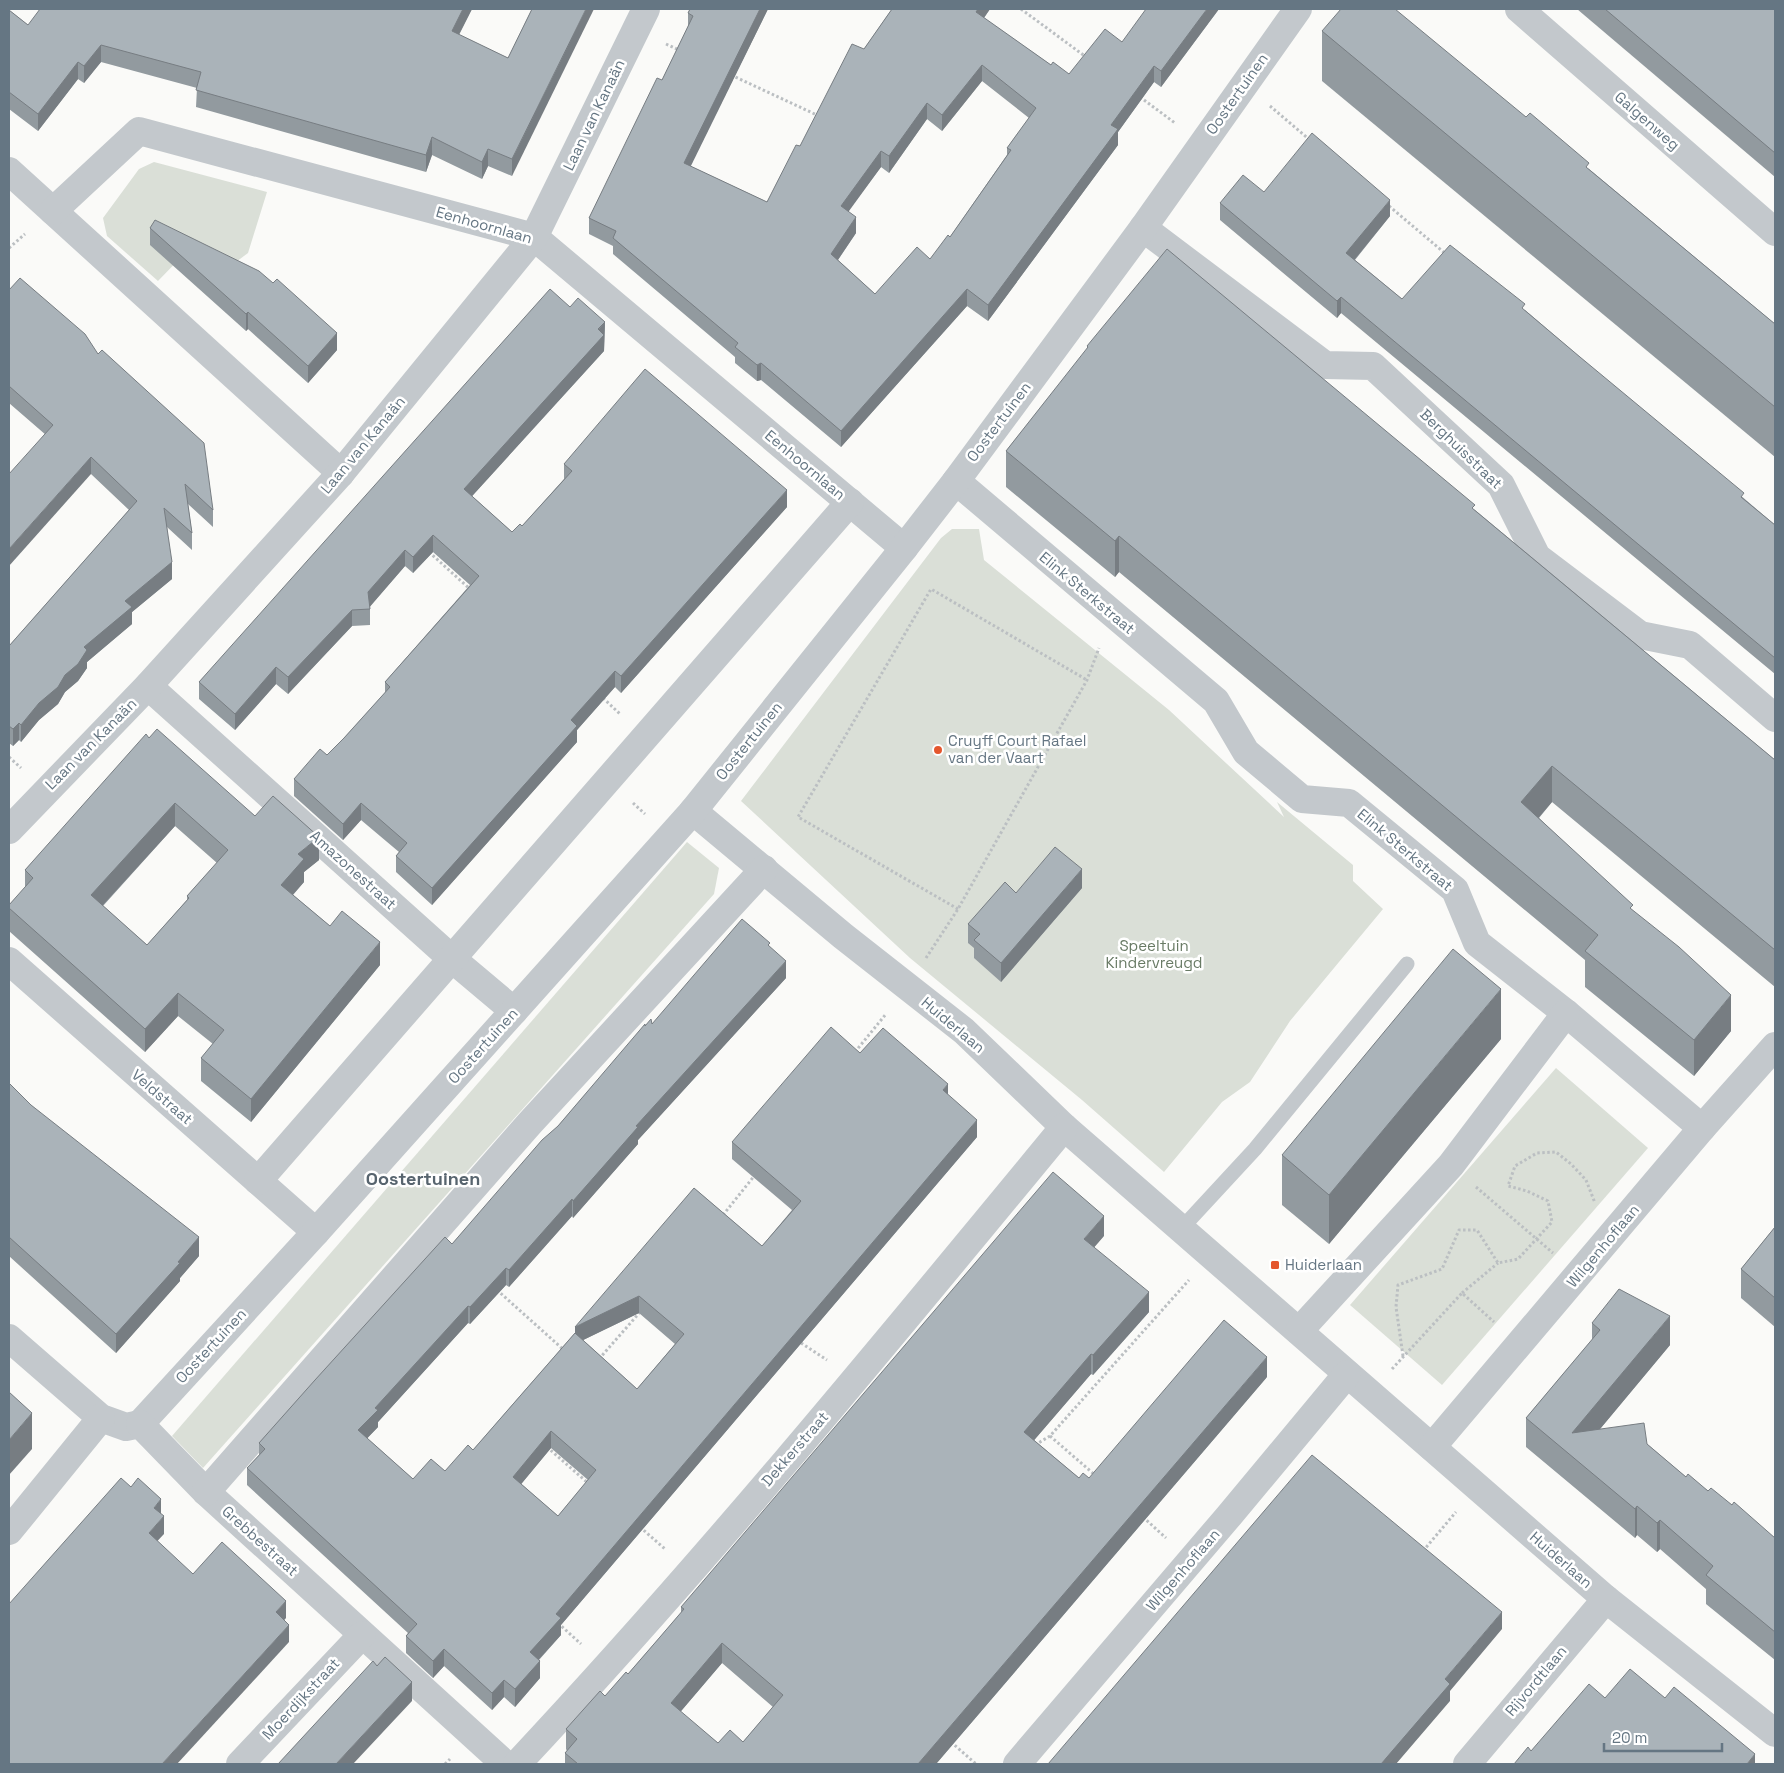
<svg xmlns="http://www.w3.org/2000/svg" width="1784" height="1773" font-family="'Space Grotesk',sans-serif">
	<rect width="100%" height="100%" fill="#fafaf8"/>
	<!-- green -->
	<g fill="#dadfd7">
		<polygon points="154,162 267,192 248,253 232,265 192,246 158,281 107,236 103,218 139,169"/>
		<polygon points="952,529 979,529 984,560 1169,710 1284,817 1277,802 1353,865 1353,881 1383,909 1290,1021 1250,1082 1222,1102 1164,1172 1082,1100 910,958 741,801 941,538"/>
		<polygon points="687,842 719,868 714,894 203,1468 172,1436"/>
		<polygon points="1556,1068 1648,1148 1442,1385 1350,1305"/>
	</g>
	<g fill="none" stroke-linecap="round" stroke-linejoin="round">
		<!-- path -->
		<g stroke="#bbbfc2" stroke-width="3" stroke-dasharray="2.5 2.5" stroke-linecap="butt">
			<polyline points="1021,9 1086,57"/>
			<polyline points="666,44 681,51"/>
			<polyline points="731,75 819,116"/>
			<polyline points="1140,97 1175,123"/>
			<polyline points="1270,106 1311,141"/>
			<polyline points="1389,206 1447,255"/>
			<polyline points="9,248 25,234"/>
			<polyline points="429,552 471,590"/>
			<polyline points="603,698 620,714"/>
			<polyline points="9,757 21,768"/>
			<polyline points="633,803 645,814"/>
			<polyline points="958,909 798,817 931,589 1087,680"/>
			<polyline points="926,958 958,909 1087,680 1099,648"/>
			<polyline points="855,1052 886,1014"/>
			<polyline points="1476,1187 1553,1253"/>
			<polyline points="723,1215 755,1175"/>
			<polyline points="497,1290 565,1351"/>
			<polyline points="1462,1293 1498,1263"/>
			<polyline points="801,1343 827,1360"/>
			<polyline points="1403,1356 1396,1307 1398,1285 1442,1269 1459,1230 1477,1230 1498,1263 1518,1259 1552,1222 1548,1201 1527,1191 1508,1186 1515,1166 1537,1153 1556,1152 1571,1164 1586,1180 1595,1203"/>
			<polyline points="599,1359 641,1311"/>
			<polyline points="1392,1369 1462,1293 1494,1322"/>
			<polyline points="1050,1436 1095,1475"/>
			<polyline points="1035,1445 1050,1436 1189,1280"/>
			<polyline points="547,1447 589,1484"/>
			<polyline points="1143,1517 1166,1538"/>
			<polyline points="640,1527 665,1549"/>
			<polyline points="1423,1551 1456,1512"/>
			<polyline points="558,1623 581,1644"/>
			<polyline points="951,1742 976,1764"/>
			<polyline points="445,1764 450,1759"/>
		</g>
		<!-- lane -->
		<polyline stroke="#c3c8cc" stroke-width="15" points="1181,1229 1255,1149 1407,964"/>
		<!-- street -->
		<g stroke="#c3c8cc" stroke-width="28">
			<polyline points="1519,9 1775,232"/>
			<polyline points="9,171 341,473"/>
			<polyline points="53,211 139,131 534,237 904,548"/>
			<polyline points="1143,228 1325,365 1373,366 1501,485 1537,557 1640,635 1690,645 1775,718"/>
			<polyline points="956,481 1216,701 1246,752 1302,799 1349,803 1455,890 1477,943 1566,1013 1702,1128"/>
			<polyline points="148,686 451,958 514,1011"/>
			<polyline points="693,811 843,936 964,1031 1064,1127 1606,1599 1775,1733"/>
			<polyline points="9,830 148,686 341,473 534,237 646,9"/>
			<polyline points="9,961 316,1232"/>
			<polyline points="258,1181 850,502"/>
			<polyline points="1299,1331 1451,1165 1566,1013"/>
			<polyline points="9,1338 101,1418 126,1427 140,1424"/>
			<polyline points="140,1424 316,1232 693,811 904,548 956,481 1143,228 1298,9"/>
			<polyline points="140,1424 206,1492 505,1764"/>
			<polyline points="1432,1447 1702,1128 1775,1046"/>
			<polyline points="206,1492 530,1123 764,869"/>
			<polyline points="9,1531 101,1418"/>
			<polyline points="240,1764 362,1635"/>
			<path d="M517,1764C708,1560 886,1343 1064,1127"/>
			<polyline points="1017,1764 1228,1517 1347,1374"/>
			<polyline points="1467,1764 1606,1599"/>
		</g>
	</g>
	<!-- wall -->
	<g fill="#929a9f" fill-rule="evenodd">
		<polygon points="472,9 459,35 508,58 532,9 512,176 488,166 482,179 432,155 426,172 196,107 197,88 101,62 84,83 78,79 38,131 9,109 9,10 28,25"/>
		<path d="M690,9H768L690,166L767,202L800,146L864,49L892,9H990L984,18L1051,65L1069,74L1122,42L1219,9L1161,87L1154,82L1118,132V145L988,321L967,306L841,447L761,380L757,381L735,363V357L613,254V246L589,234V218L662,80L688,27V13ZM982,81L1029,118L1007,148V155L950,237L930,259L875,294L838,260L856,233L848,211L881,167L889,173L927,119L942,131Z"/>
		<polygon points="1577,9 1775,9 1775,177"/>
		<polygon points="1322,31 1589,169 1775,324 1775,457 1322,81"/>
		<polygon points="1264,192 1390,216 1355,260 1402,299 1525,310 1775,525 1775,674 1341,313 1337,318 1220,220 1220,203"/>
		<polygon points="150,228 337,350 308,383 248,329 246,331 150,245"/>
		<polygon points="9,290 98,354 213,510 213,527 188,504 192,533 192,550 167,527 172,579 132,612 132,624 87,662 87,668 78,681 65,692 58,704 39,720 21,742 19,740 13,746 9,743 9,646 129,510 91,474 9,403"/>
		<polygon points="570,307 605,322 604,351 472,496 512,532 522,526 564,479 564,464 787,507 621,693 615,687 577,730 577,742 432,905 396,872 396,856 399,852 361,820 343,840 294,796 294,779 327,755 344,738 385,693 385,682 470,585 433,552 413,573 405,566 370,606 370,625 352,626 288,694 276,684 235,730 199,699 199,682"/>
		<polygon points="1087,346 1475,510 1775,760 1775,987 1552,802 1539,818 1633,911 1731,1031 1694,1076 1585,987 1585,960 1119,572 1115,577 1006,487 1006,451 1087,350"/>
		<path d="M149,738L255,816L319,860L304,872V882L293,895L330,926L380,965L251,1122L201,1081V1058L213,1044L178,1016L145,1052L9,931V905L25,888V870ZM175,826L217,863L187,896V900L147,945L103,906Z"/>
		<polygon points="1082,888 1001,982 974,958 974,948 968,943 968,924 1016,893"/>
		<path d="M770,947L786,978L638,1140V1144L573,1218L572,1216L509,1287L506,1285L470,1324L468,1323L378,1422V1427L367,1438L413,1479L445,1471L473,1450L575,1333L694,1188L762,1246L792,1210L732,1159V1142L860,1053L948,1095L977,1137L561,1625V1635L539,1660L540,1678L515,1707L504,1697L492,1710L444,1666L433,1678L406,1653V1636L408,1633L247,1485V1468L259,1455V1443L452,1244L558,1126L645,1026L652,1024ZM639,1313L675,1344L637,1389L583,1340ZM551,1448L588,1480L558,1516L521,1484Z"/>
		<polygon points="1501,1039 1329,1244 1282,1205 1282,1155"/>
		<polygon points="9,1083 31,1105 199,1256 180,1278 180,1281 116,1353 9,1256"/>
		<polygon points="1775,1227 1775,1327 1741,1298 1741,1269"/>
		<path d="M1104,1236L1094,1247L1149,1312L1093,1375L1091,1374L1034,1440L1079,1478H1089L1267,1377L936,1764H565V1753L567,1751L566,1749V1729L605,1696L628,1674L681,1613V1607ZM722,1663L773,1707L743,1742L718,1743L680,1712Z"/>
		<polygon points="1592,1323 1670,1345 1600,1429 1647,1444 1686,1477 1732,1505 1775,1538 1775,1660 1706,1604 1706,1589 1660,1549 1657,1552 1637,1535 1635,1538 1526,1447 1526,1418 1592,1340"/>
	</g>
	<!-- shaded-wall -->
	<g fill="#777d82">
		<polygon points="463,9 472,9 452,48 452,31"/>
		<polygon points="586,9 594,9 512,176 512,159"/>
		<polygon points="760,9 768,9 684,180 684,163"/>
		<polygon points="978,9 990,9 976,29 976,12"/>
		<polygon points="1207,9 1219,9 1161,87 1161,71"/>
		<polygon points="101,45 101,62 84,83 84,66"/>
		<polygon points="78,62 78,79 38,131 38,114"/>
		<polygon points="982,65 982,81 942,131 942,115"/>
		<polygon points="1154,66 1154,82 1118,132 1118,145 988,321 988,305 1111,125"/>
		<polygon points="927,103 927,119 889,173 889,156"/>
		<polygon points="432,137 432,155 426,172 426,155"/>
		<polygon points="488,149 488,166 482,179 482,162"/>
		<polygon points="881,151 881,167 841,222 841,206"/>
		<polygon points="1390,200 1390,216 1346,270 1346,253"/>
		<polygon points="856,217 856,233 831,270 831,254"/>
		<polygon points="967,289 967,306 841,447 841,431"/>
		<polygon points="1341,297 1341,313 1337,318 1337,301"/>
		<polygon points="248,312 248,329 246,331 246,314"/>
		<polygon points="605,322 604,351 464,505 464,489"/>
		<polygon points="337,333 337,350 308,383 308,366"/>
		<polygon points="761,363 761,380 757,381 757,365"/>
		<polygon points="91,457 91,474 9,566 9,549"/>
		<polygon points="787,490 787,507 621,693 621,676"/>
		<polygon points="433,535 433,552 413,573 413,557"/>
		<polygon points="1119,536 1119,572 1115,577 1115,541"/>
		<polygon points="405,550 405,566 368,609 368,592"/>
		<polygon points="172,562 172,579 132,612 132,624 87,662 87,668 78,681 65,692 58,704 39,720 21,742 21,725 39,703 65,675 84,647 125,601"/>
		<polygon points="352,610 352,626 288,694 288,677"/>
		<polygon points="276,667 276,684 235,730 235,714"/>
		<polygon points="615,671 615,687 577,730 577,742 432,905 432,888 571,720"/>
		<polygon points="19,723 19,740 13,746 13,729"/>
		<polygon points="1552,766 1552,802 1521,838 1521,802"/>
		<polygon points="175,803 175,826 91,918 91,895"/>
		<polygon points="361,803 361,820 343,840 343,824"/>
		<polygon points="319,837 319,860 304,872 304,882 281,908 281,885 298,854"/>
		<polygon points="1082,869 1082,888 1001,982 1001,963"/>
		<polygon points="380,942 380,965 251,1122 251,1099"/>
		<polygon points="786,961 786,978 638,1140 638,1144 573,1218 573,1201 636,1126"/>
		<polygon points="1501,989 1501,1039 1329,1244 1329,1195"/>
		<polygon points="178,993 178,1016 145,1052 145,1029"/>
		<polygon points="1731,995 1731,1031 1694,1076 1694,1040"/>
		<polygon points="948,1084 948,1101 943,1090"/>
		<polygon points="977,1120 977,1137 561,1625 561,1635 530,1669 530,1652 556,1614"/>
		<polygon points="572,1199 572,1216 509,1287 509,1270"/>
		<polygon points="1104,1216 1104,1236 1084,1259 1084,1239"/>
		<polygon points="199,1237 199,1256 180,1278 180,1281 116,1353 116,1334"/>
		<polygon points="506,1268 506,1285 470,1324 470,1307"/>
		<polygon points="1149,1292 1149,1312 1093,1375 1093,1355"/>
		<polygon points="639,1296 639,1313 575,1344 575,1327"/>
		<polygon points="468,1306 468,1323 378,1422 378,1427 358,1448 358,1430 375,1408"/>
		<polygon points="1670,1316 1670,1345 1575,1459 1572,1433"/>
		<polygon points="1091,1354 1091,1374 1024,1452 1024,1432"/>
		<polygon points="1267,1357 1267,1377 936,1764 918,1764"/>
		<polygon points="32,1413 32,1449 9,1475 9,1440"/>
		<polygon points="551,1431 551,1448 513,1494 513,1477"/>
		<polygon points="161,1499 161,1517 154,1508"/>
		<polygon points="1637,1506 1637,1535 1635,1538 1635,1509"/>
		<polygon points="164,1516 164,1534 149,1550 149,1533"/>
		<polygon points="1660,1520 1660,1549 1657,1552 1657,1523"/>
		<polygon points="286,1601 286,1618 276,1630 276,1612"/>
		<polygon points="1502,1612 1502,1629 1450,1691 1450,1701 1396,1764 1381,1764 1445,1679"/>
		<polygon points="289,1625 289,1642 177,1764 162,1764"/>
		<polygon points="722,1643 722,1663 671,1723 671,1703"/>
		<polygon points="444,1649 444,1666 433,1678 433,1661"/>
		<polygon points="540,1661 540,1678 515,1707 515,1689"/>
		<polygon points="504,1680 504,1697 492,1710 492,1693"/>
		<polygon points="412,1682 412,1701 353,1764 336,1764"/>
		<polygon points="1755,1754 1755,1764 1747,1764"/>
	</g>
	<!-- building -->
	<g fill="#aab3b9" stroke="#777d82" fill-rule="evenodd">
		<polygon points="40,9 463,9 452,31 508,58 532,9 586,9 512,159 488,149 482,162 432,137 426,155 196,90 201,72 101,45 84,66 78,62 38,114 9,92 9,10 28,25"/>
		<path d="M690,9H760L684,163L767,202L796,145L800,146L852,44L864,49L892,9H978L976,12L1051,65L1053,62L1069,74L1105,29L1122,42L1146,9H1207L1161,71L1154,66L1111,125L1118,129L988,305L967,289L841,431L761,363L757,365L735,347L738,343L613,238L616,231L589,218L657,78L662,80L693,16L688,13ZM982,65L1036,108L1007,148L1011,150L950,237L948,235L930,259L917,247L875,294L831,254L856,217L841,206L881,151L889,156L927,103L942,115Z"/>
		<polygon points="1341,9 1395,9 1526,117 1530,113 1589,163 1586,167 1775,324 1775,407 1322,31"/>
		<polygon points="1605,9 1775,9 1775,153"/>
		<polygon points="1312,133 1390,200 1346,253 1402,299 1450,245 1525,304 1522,308 1580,357 1744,493 1741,497 1775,525 1775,658 1341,297 1337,301 1220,203 1243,175 1264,192"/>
		<polygon points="155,220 259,271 273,283 277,279 337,333 308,366 248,312 246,314 150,228"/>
		<polygon points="1167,249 1475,505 1472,508 1775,760 1775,950 1552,766 1521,802 1633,905 1630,908 1679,947 1731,995 1694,1040 1585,951 1598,935 1119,536 1115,541 1006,451 1088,347 1087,346"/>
		<polygon points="20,278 85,334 98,354 102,350 204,443 213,510 185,484 192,533 164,508 172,562 125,601 132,607 84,647 87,650 78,664 65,675 58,687 39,703 21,725 19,723 13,729 9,726 9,646 137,501 91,457 9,549 9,474 53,425 9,386 9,290"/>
		<polygon points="550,289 570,307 578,298 605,322 598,329 604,335 464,489 512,532 520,524 522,526 572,471 564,464 645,369 787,490 621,676 615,671 571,720 577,726 432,888 396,856 407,843 361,803 343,824 294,779 320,749 327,755 344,738 390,687 385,682 479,576 433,535 413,557 405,550 368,592 370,609 352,610 288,677 276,667 235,714 199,682"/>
		<path d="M157,729L255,816L273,796L319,837L298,854L304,859L281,885L330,926L342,911L380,942L251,1099L201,1058L224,1030L178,993L145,1029L9,908V905L33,878L25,870L146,734L149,738ZM175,803L228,850L187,896L189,898L147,945L91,895Z"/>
		<polygon points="1055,847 1082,869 1001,963 974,940 980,934 968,924 1005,882 1016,893"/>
		<path d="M742,919L770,943L768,945L786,961L636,1126L638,1127L573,1201L572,1199L509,1270L506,1268L470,1307L468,1306L375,1408L378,1410L358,1430L413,1479L431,1459L445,1471L468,1445L473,1450L575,1333L637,1389L684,1334L639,1296L575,1327L694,1188L762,1246L801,1201L732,1142L831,1027L860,1053L883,1028L948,1084L943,1090L977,1120L556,1614L561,1618L530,1652L540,1661L515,1689L504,1680L492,1693L444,1649L433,1661L406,1636L417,1624L247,1468L265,1449L259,1443L315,1380L445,1237L452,1244L542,1140L558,1126L645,1024V1026L651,1019L652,1024ZM551,1431L596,1470L558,1516L513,1477Z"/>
		<polygon points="1453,949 1501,989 1329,1195 1282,1155"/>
		<polygon points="9,1083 31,1105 199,1237 178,1262 180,1263 116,1334 9,1237"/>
		<path d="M1053,1172L1104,1216L1084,1239L1149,1292L1093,1355L1091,1354L1024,1432L1079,1478L1083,1473L1089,1478L1224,1320L1267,1357L918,1764H578L565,1753L577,1739L566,1729L600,1691L605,1696L626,1672L628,1674L660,1637L684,1609L681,1607ZM722,1643L783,1695L743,1742L730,1730L718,1743L671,1703Z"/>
		<polygon points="1775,1227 1775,1298 1741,1269"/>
		<polygon points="1619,1289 1670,1316 1572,1433 1644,1423 1647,1444 1686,1477 1688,1474 1708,1491 1711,1488 1732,1505 1734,1502 1775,1538 1775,1632 1706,1575 1713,1566 1660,1520 1657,1523 1637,1506 1635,1509 1526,1418 1600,1330 1592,1323"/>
		<polygon points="9,1392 32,1413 9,1440"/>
		<polygon points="1312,1455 1502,1612 1445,1679 1450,1684 1430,1707 1381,1764 1048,1764"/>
		<polygon points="121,1478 131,1487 138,1478 161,1499 154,1508 164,1516 149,1533 193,1574 222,1542 286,1601 276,1612 289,1625 162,1764 9,1764 9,1604"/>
		<polygon points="385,1657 412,1682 336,1764 278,1764 373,1661 377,1666"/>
		<polygon points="1630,1669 1665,1698 1674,1687 1755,1754 1747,1764 1514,1764 1528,1747 1531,1751 1589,1684 1605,1698"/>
	</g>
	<!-- markers -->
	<g fill="#e4572e" stroke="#fff" stroke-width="2">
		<circle cx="938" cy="750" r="5"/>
		<rect x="1270" y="1260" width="10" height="10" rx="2.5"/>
	</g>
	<g text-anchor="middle" stroke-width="5" stroke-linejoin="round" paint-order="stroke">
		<!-- street labels -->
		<g font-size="15" fill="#657683" stroke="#fff">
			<text transform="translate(1237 94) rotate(-55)" y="5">Oostertuinen</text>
			<text transform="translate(594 115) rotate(-64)" y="5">Laan van Kanaän</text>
			<text transform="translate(1647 121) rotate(41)" y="5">Galgenweg</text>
			<text transform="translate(484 225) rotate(16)" y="5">Eenhoornlaan</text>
			<text transform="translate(999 422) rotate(-53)" y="5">Oostertuinen</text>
			<text transform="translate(363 445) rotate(-50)" y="5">Laan van Kanaän</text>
			<text transform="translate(1461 449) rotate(44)" y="5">Berghuisstraat</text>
			<text transform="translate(805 465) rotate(40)" y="5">Eenhoornlaan</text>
			<text transform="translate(1087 593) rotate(40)" y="5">Elink Sterkstraat</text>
			<text transform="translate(749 741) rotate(-51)" y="5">Oostertuinen</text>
			<text transform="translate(91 744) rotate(-45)" y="5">Laan van Kanaän</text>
			<text transform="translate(1405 850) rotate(40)" y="5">Elink Sterkstraat</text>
			<text transform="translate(353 870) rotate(42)" y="5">Amazonestraat</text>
			<text transform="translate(953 1025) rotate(40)" y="5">Huiderlaan</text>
			<text transform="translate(483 1046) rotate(-48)" y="5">Oostertuinen</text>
			<text transform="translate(162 1097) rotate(41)" y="5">Veldstraat</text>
			<text transform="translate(1603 1246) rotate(-50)" y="5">Wilgenhoflaan</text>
			<text transform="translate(211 1346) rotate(-47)" y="5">Oostertuinen</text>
			<text transform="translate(795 1449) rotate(-49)" y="5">Dekkerstraat</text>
			<text transform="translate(260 1541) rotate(42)" y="5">Grebbestraat</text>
			<text transform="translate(1561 1560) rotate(41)" y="5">Huiderlaan</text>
			<text transform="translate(1183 1570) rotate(-49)" y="5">Wilgenhoflaan</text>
			<text transform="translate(1536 1681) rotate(-50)" y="5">Rijvordtlaan</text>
			<text transform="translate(301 1699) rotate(-47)" y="5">Moerdijkstraat</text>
		</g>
		<!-- poi labels -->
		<g font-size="15" fill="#657683" stroke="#fff" text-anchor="start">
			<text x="948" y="746">Cruyff Court Rafael<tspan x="948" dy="17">van der Vaart</tspan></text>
			<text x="1285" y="1270">Huiderlaan</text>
		</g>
		<!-- park labels -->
		<g font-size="15" fill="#687a64" stroke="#fff">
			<text x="1154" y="951">Speeltuin<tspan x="1154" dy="17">Kindervreugd</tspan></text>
		</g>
		<!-- quarter labels -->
		<g font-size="18" font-weight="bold" fill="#57646e" stroke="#fff">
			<text x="423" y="1185">Oostertuinen</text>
		</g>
	</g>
	<!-- border -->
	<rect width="1784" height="1773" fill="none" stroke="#657683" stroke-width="20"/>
	<!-- scale -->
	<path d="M1604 1743v8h118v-8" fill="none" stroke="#657683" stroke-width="2.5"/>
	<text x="1612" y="1743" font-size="15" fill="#657683" stroke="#ffffff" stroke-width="4" paint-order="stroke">20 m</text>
</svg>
